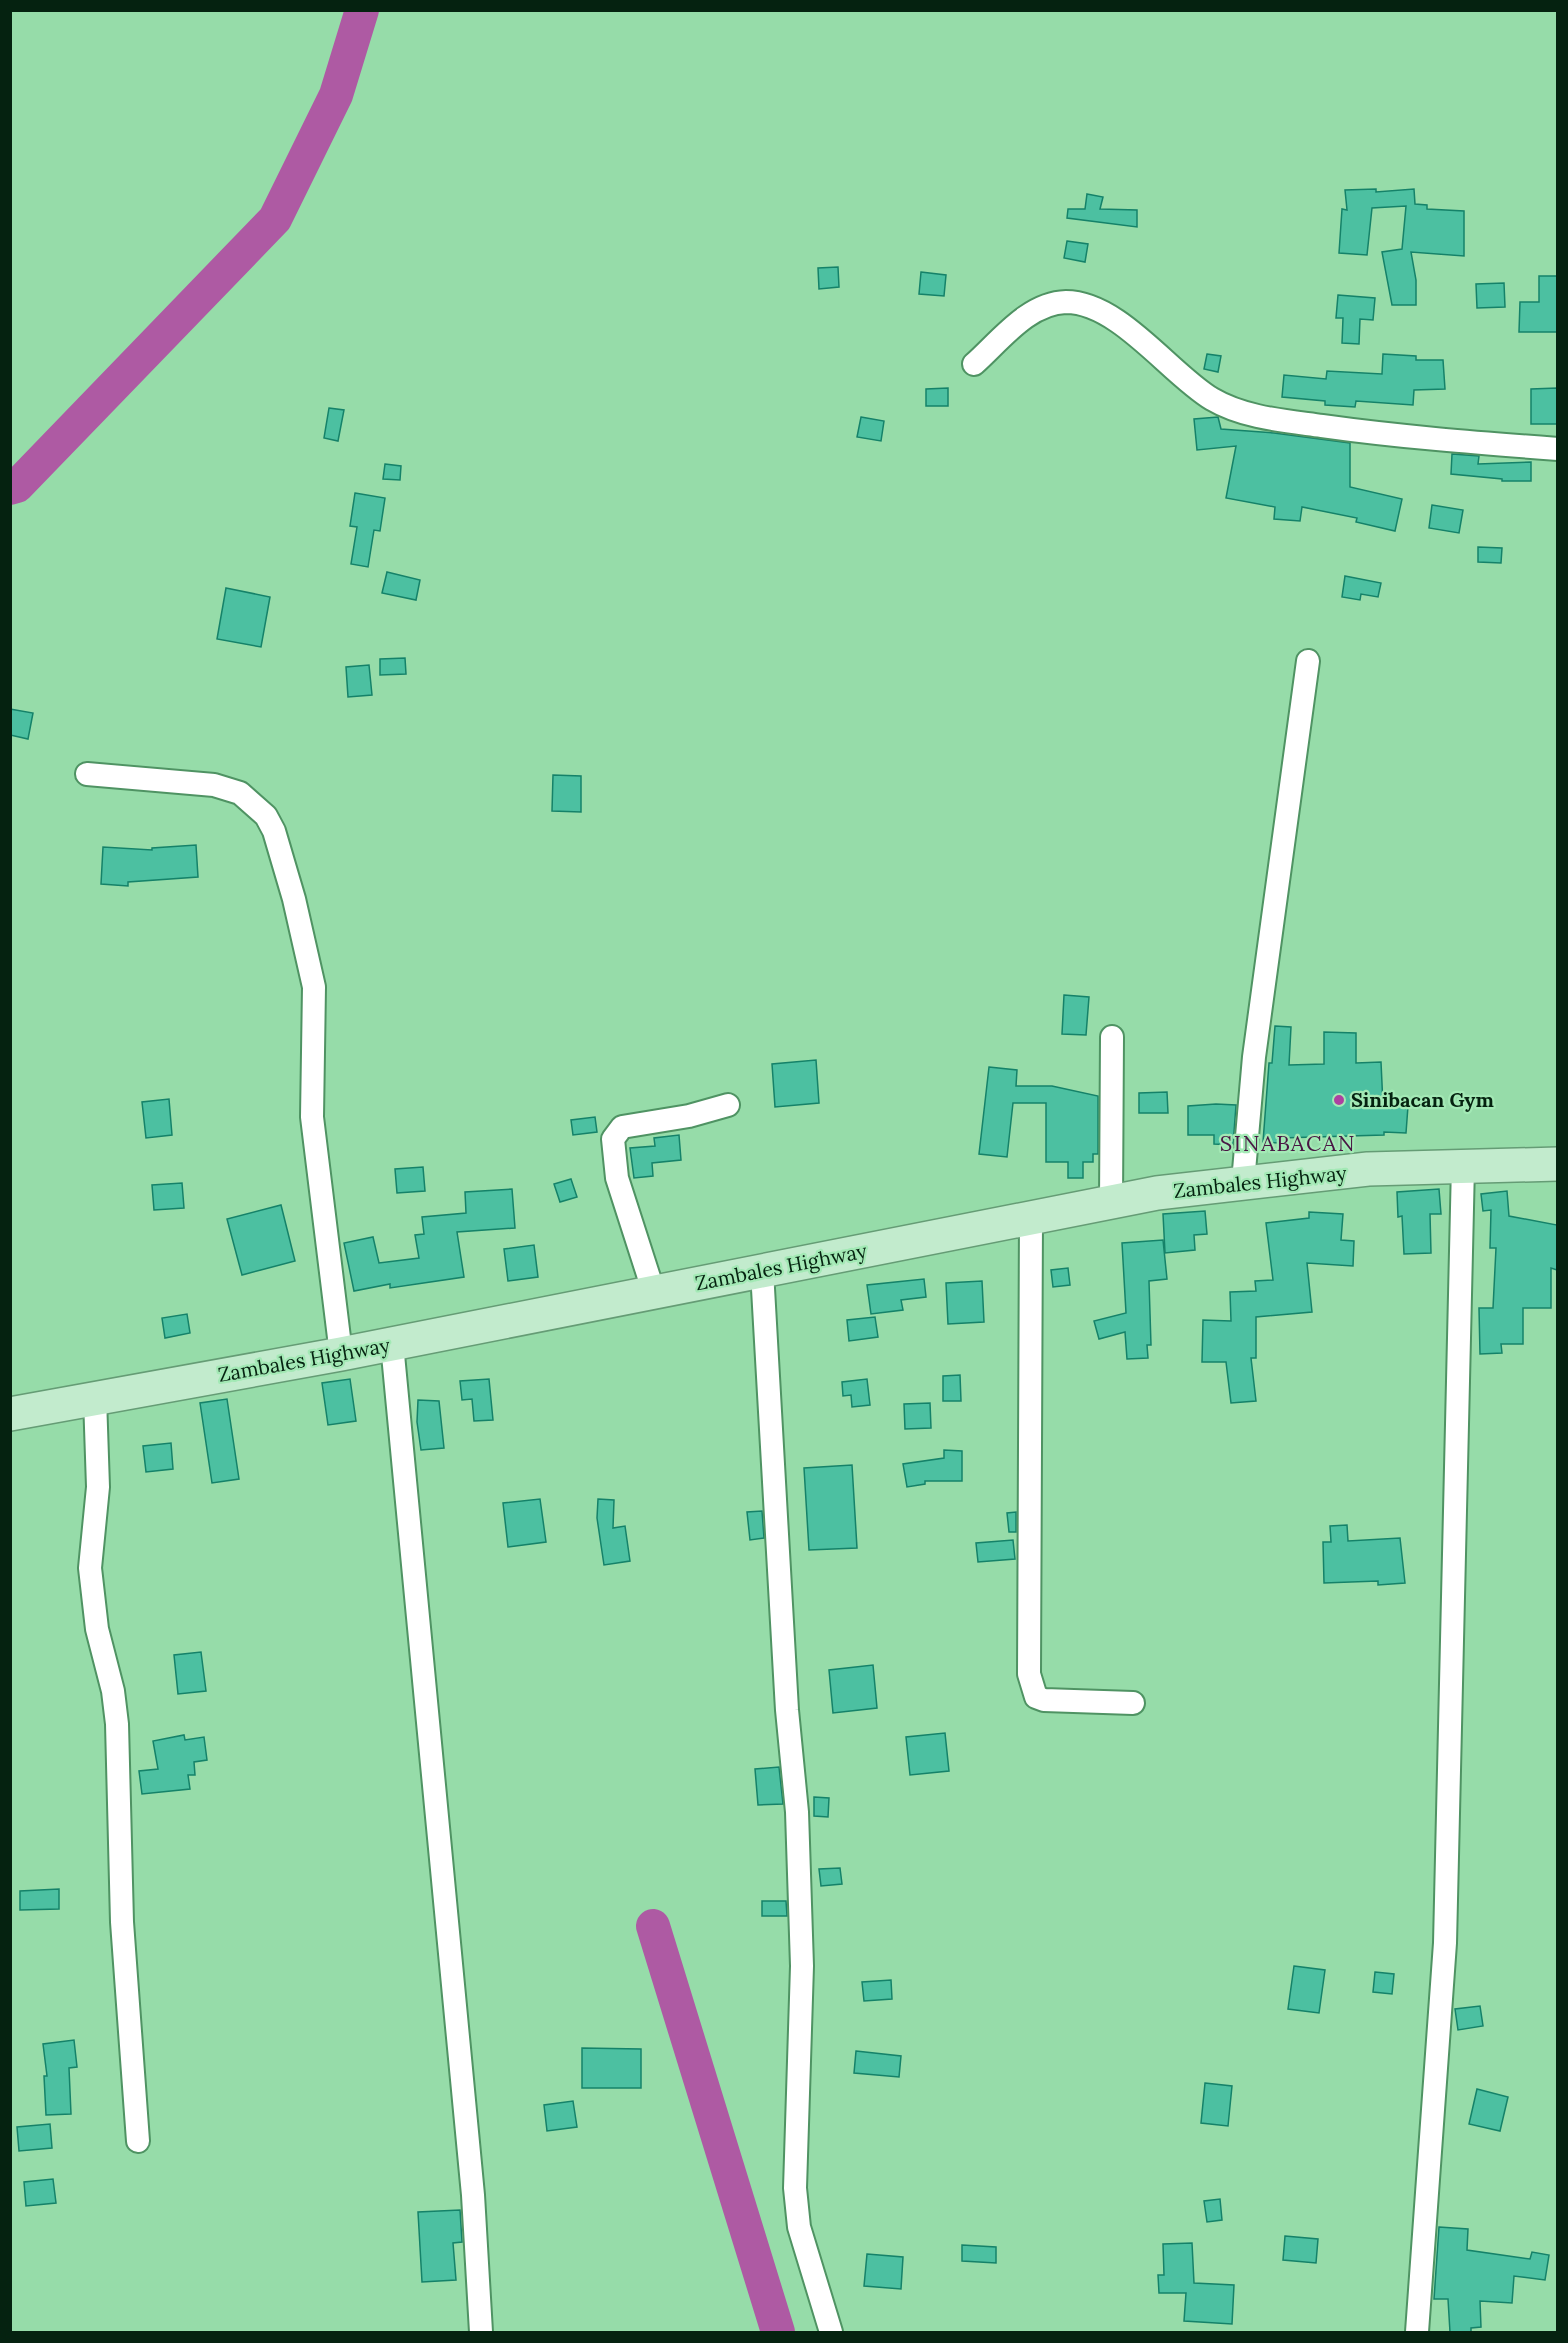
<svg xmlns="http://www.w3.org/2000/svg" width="1568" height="2343" font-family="Lora,serif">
	<rect width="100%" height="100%" fill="#96dca9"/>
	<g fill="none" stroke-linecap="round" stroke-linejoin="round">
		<!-- river -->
		<g stroke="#ae5aa3" stroke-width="34">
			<polyline points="10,488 17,486 275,219 336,95 362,10"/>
			<polyline points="653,1926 778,2332"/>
		</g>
	</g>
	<!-- building -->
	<g fill="#4cc0a1" stroke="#158269" stroke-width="1.5">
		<polygon points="1376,189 1376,192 1414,189 1415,204 1427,205 1427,209 1464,211 1464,256 1411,252 1416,280 1416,305 1392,305 1382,252 1402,249 1406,206 1372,208 1367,255 1339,253 1342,209 1347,210 1345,190"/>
		<polygon points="1087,194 1103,197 1100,209 1137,210 1137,227 1067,218 1068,209 1085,209"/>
		<polygon points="1067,241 1088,244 1085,262 1064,258"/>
		<polygon points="838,267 839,287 819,289 818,268"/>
		<polygon points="921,272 946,275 944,296 919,294"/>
		<polygon points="1539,276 1557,276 1557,332 1519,332 1520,302 1539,302"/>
		<polygon points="1504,283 1505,307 1477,308 1476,284"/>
		<polygon points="1338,295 1375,298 1373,320 1360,319 1359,344 1342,343 1343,318 1336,318"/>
		<polygon points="1207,354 1221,356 1218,372 1204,369"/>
		<polygon points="1383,354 1416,356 1416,360 1443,360 1445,389 1414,390 1413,405 1356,401 1355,407 1325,405 1325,401 1282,397 1284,375 1326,379 1327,371 1382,374"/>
		<polygon points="948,388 948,406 926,406 926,389"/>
		<polygon points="1557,388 1557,424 1531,424 1531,389"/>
		<polygon points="329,408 344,410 338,441 324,438"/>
		<polygon points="861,417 884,421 881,441 857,437"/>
		<polygon points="1218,417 1221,429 1274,433 1350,443 1350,487 1402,499 1395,531 1356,522 1357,518 1302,507 1300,521 1274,519 1275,507 1226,498 1236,446 1197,450 1194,419"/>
		<polygon points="1452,454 1479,456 1478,464 1531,462 1531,481 1502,481 1502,479 1451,474"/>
		<polygon points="385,464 401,466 400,480 383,479"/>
		<polygon points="355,493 385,498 380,531 374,530 368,567 351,564 357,527 350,526"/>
		<polygon points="1432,505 1463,510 1459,533 1429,528"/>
		<polygon points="1478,547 1502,548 1501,563 1478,562"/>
		<polygon points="387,572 420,580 416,600 382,593"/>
		<polygon points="1345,576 1381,583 1378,597 1361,594 1360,600 1342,597"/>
		<polygon points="226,588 270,597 261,647 217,639"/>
		<polygon points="405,658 406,674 380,675 380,659"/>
		<polygon points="369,665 372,695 348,697 346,667"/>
		<polygon points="10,709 33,713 28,739 10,735"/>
		<polygon points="553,775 581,776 581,812 552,811"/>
		<polygon points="196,845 198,877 128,882 128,886 101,884 103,847 152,850 152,848"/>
		<polygon points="1064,995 1089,997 1086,1035 1062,1034"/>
		<polygon points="1275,1026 1291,1027 1289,1065 1324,1064 1324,1032 1356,1033 1356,1063 1381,1062 1383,1105 1408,1106 1406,1133 1384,1132 1384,1135 1280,1138 1279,1143 1263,1142 1269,1063 1272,1063"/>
		<polygon points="816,1060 819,1103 775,1107 772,1064"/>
		<polygon points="989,1067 1017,1070 1016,1086 1052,1086 1098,1096 1098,1154 1093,1154 1093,1162 1083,1162 1083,1178 1068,1178 1068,1162 1046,1162 1046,1103 1013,1103 1007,1157 979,1154"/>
		<polygon points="1167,1092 1168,1113 1139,1113 1139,1093"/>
		<polygon points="169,1099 172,1135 146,1138 142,1102"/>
		<polygon points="1216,1104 1236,1105 1233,1145 1214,1144 1214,1135 1188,1135 1188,1106"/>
		<polygon points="595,1117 597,1132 573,1135 571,1120"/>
		<polygon points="679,1135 681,1160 652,1163 653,1176 634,1178 630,1148 655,1146 654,1138"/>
		<polygon points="423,1167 425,1191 397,1193 395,1169"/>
		<polygon points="571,1179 577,1197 560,1202 554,1184"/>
		<polygon points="182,1183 184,1208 154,1210 152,1185"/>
		<polygon points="512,1189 515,1228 457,1232 464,1277 390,1288 390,1284 354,1291 344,1243 373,1237 379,1263 419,1258 415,1235 424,1234 422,1217 466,1213 465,1192"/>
		<polygon points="1439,1189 1441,1214 1430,1214 1431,1253 1404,1254 1402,1216 1398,1217 1397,1192"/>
		<polygon points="1507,1191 1509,1216 1557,1225 1557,1270 1551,1268 1551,1308 1523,1308 1523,1344 1501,1344 1502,1353 1480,1354 1479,1308 1493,1308 1496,1248 1490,1248 1491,1210 1483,1211 1481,1194"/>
		<polygon points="281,1205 295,1261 242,1275 227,1219"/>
		<polygon points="1205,1211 1207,1234 1194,1235 1195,1250 1165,1253 1163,1214"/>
		<polygon points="1309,1212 1343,1214 1341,1240 1354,1241 1353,1266 1307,1263 1312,1312 1256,1317 1256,1358 1251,1358 1256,1401 1231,1403 1226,1362 1202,1362 1203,1320 1231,1321 1230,1292 1256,1291 1255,1281 1273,1280 1266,1223 1309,1218"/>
		<polygon points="1163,1240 1167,1279 1149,1281 1151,1345 1147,1345 1148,1358 1127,1359 1125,1332 1099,1339 1094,1321 1126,1313 1122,1243"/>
		<polygon points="534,1245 538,1277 508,1281 504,1249"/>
		<polygon points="1068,1268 1070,1285 1053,1287 1051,1270"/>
		<polygon points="924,1279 926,1297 901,1300 903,1310 871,1314 867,1285"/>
		<polygon points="982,1281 984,1322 948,1324 946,1283"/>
		<polygon points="187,1314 190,1333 165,1338 162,1318"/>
		<polygon points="875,1317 878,1337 849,1341 847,1320"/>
		<polygon points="960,1375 961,1401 943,1401 943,1376"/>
		<polygon points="350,1379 356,1421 328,1425 322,1383"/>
		<polygon points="489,1379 493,1420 474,1421 472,1399 462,1400 460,1381"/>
		<polygon points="867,1379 870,1405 852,1407 851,1395 843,1396 842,1382"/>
		<polygon points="227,1399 239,1479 212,1483 200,1403"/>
		<polygon points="418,1400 439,1401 444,1448 421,1450 417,1422"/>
		<polygon points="930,1403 931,1428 905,1429 904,1404"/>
		<polygon points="171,1443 173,1469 146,1472 143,1446"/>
		<polygon points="944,1450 962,1451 962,1481 925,1481 925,1484 907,1487 903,1464 944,1458"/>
		<polygon points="852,1465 857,1548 809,1550 804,1468"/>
		<polygon points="540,1499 546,1542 508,1547 503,1503"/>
		<polygon points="598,1499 614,1500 613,1528 625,1526 630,1561 604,1565 597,1518"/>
		<polygon points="762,1511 764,1538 750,1540 747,1512"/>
		<polygon points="1016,1512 1016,1532 1009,1532 1007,1513"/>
		<polygon points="1347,1525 1348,1541 1400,1538 1405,1583 1378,1585 1378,1581 1324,1583 1323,1542 1331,1542 1330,1526"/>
		<polygon points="1013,1540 1015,1559 978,1562 976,1543"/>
		<polygon points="201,1652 206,1691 178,1694 174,1655"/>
		<polygon points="873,1665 877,1708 833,1713 829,1670"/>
		<polygon points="945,1733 949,1771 910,1775 906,1737"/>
		<polygon points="184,1735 185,1740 204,1737 207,1760 194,1762 195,1775 188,1775 190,1789 142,1794 139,1771 158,1769 153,1741"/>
		<polygon points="779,1767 783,1804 758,1805 755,1769"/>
		<polygon points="814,1797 829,1798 828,1817 814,1816"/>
		<polygon points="840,1868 842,1884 821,1886 819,1869"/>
		<polygon points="59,1889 59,1909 20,1910 20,1891"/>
		<polygon points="762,1901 786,1901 787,1916 762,1916"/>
		<polygon points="1294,1966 1325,1970 1319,2013 1288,2009"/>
		<polygon points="1375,1972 1394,1974 1392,1994 1373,1992"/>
		<polygon points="891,1980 892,1999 864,2001 862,1982"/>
		<polygon points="1480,2006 1483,2026 1458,2030 1455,2009"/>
		<polygon points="74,2040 77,2067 69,2068 71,2114 46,2115 44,2076 47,2076 43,2044"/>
		<polygon points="582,2048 641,2049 641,2088 582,2088"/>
		<polygon points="856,2051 901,2056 899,2077 854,2073"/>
		<polygon points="1205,2083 1232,2086 1228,2126 1201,2123"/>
		<polygon points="1477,2089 1508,2097 1500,2131 1469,2124"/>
		<polygon points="573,2101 577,2127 547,2131 544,2105"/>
		<polygon points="50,2124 52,2148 19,2151 17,2127"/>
		<polygon points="53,2179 56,2203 26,2206 24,2182"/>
		<polygon points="1220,2199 1222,2220 1207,2222 1204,2201"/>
		<polygon points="460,2210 462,2242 453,2243 456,2280 422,2282 418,2212"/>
		<polygon points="1439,2227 1468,2229 1467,2250 1530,2259 1532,2252 1549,2255 1545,2280 1514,2276 1512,2303 1480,2301 1481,2327 1471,2328 1471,2332 1450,2332 1448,2299 1434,2299"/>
		<polygon points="1285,2236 1318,2239 1316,2263 1283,2260"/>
		<polygon points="1192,2243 1194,2283 1234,2285 1232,2324 1184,2321 1186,2293 1159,2293 1158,2275 1164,2275 1163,2244"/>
		<polygon points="962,2245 996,2247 996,2263 962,2261"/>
		<polygon points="867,2254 903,2257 901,2289 864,2286"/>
	</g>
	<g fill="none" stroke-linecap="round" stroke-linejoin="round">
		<defs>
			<g id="street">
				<path d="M974,364C1000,341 1028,303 1066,302C1119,302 1170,374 1212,399C1244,418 1286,421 1322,426C1400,437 1479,443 1558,449"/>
				<polyline points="87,774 214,785 240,793 266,816 274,831 294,899 314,987 312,1117 341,1354"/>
				<polyline points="1243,1182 1254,1057 1308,661"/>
				<polyline points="1111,1202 1112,1037"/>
				<polyline points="1031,1218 1029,1674 1036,1697 1044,1700 1133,1703"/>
				<polyline points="762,1271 787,1710 797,1812 802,1966 795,2188 799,2227 831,2332"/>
				<polyline points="654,1293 617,1178 613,1139 622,1127 689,1116 728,1105"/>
				<polyline points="392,1344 473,2195 481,2332"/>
				<polyline points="95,1398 98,1487 90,1568 97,1629 113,1691 117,1724 122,1922 138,2141"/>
				<polyline points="1417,2332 1445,1943 1463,1165"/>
			</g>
			<polyline id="primary" points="10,1414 341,1354 1157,1193 1368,1169 1558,1164"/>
		</defs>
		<!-- street casing -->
		<use href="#street" stroke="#4f9363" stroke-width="26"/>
		<!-- primary casing -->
		<use href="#primary" stroke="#659c75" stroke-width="36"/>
		<!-- street -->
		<use href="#street" stroke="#fff" stroke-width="22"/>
		<!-- primary -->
		<use href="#primary" stroke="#c2ebcd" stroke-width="33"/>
	</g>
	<!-- markers -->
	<circle fill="#ad41a1" stroke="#a3e9b5" stroke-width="2" cx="1339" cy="1100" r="6"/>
	<g text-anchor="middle" stroke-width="4.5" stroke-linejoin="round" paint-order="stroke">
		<!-- poi labels -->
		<g font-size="20" font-weight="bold" fill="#052210" stroke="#a3e9b5" text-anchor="start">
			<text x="1351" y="1107">Sinibacan Gym</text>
		</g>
		<!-- street labels -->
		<g font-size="20" fill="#052210" stroke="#a3e9b5">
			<text transform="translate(1260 1182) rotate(-6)" y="7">Zambales Highway</text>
			<text transform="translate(781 1267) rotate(-11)" y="7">Zambales Highway</text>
			<text transform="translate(304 1360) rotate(-10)" y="7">Zambales Highway</text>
		</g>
		<!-- quarter labels -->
		<g font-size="22" letter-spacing="1.5" fill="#491644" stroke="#a3e9b5">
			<text x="1288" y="1151">SINABACAN</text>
		</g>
	</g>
	<!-- border -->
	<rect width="1568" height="2343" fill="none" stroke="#052210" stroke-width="24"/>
</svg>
